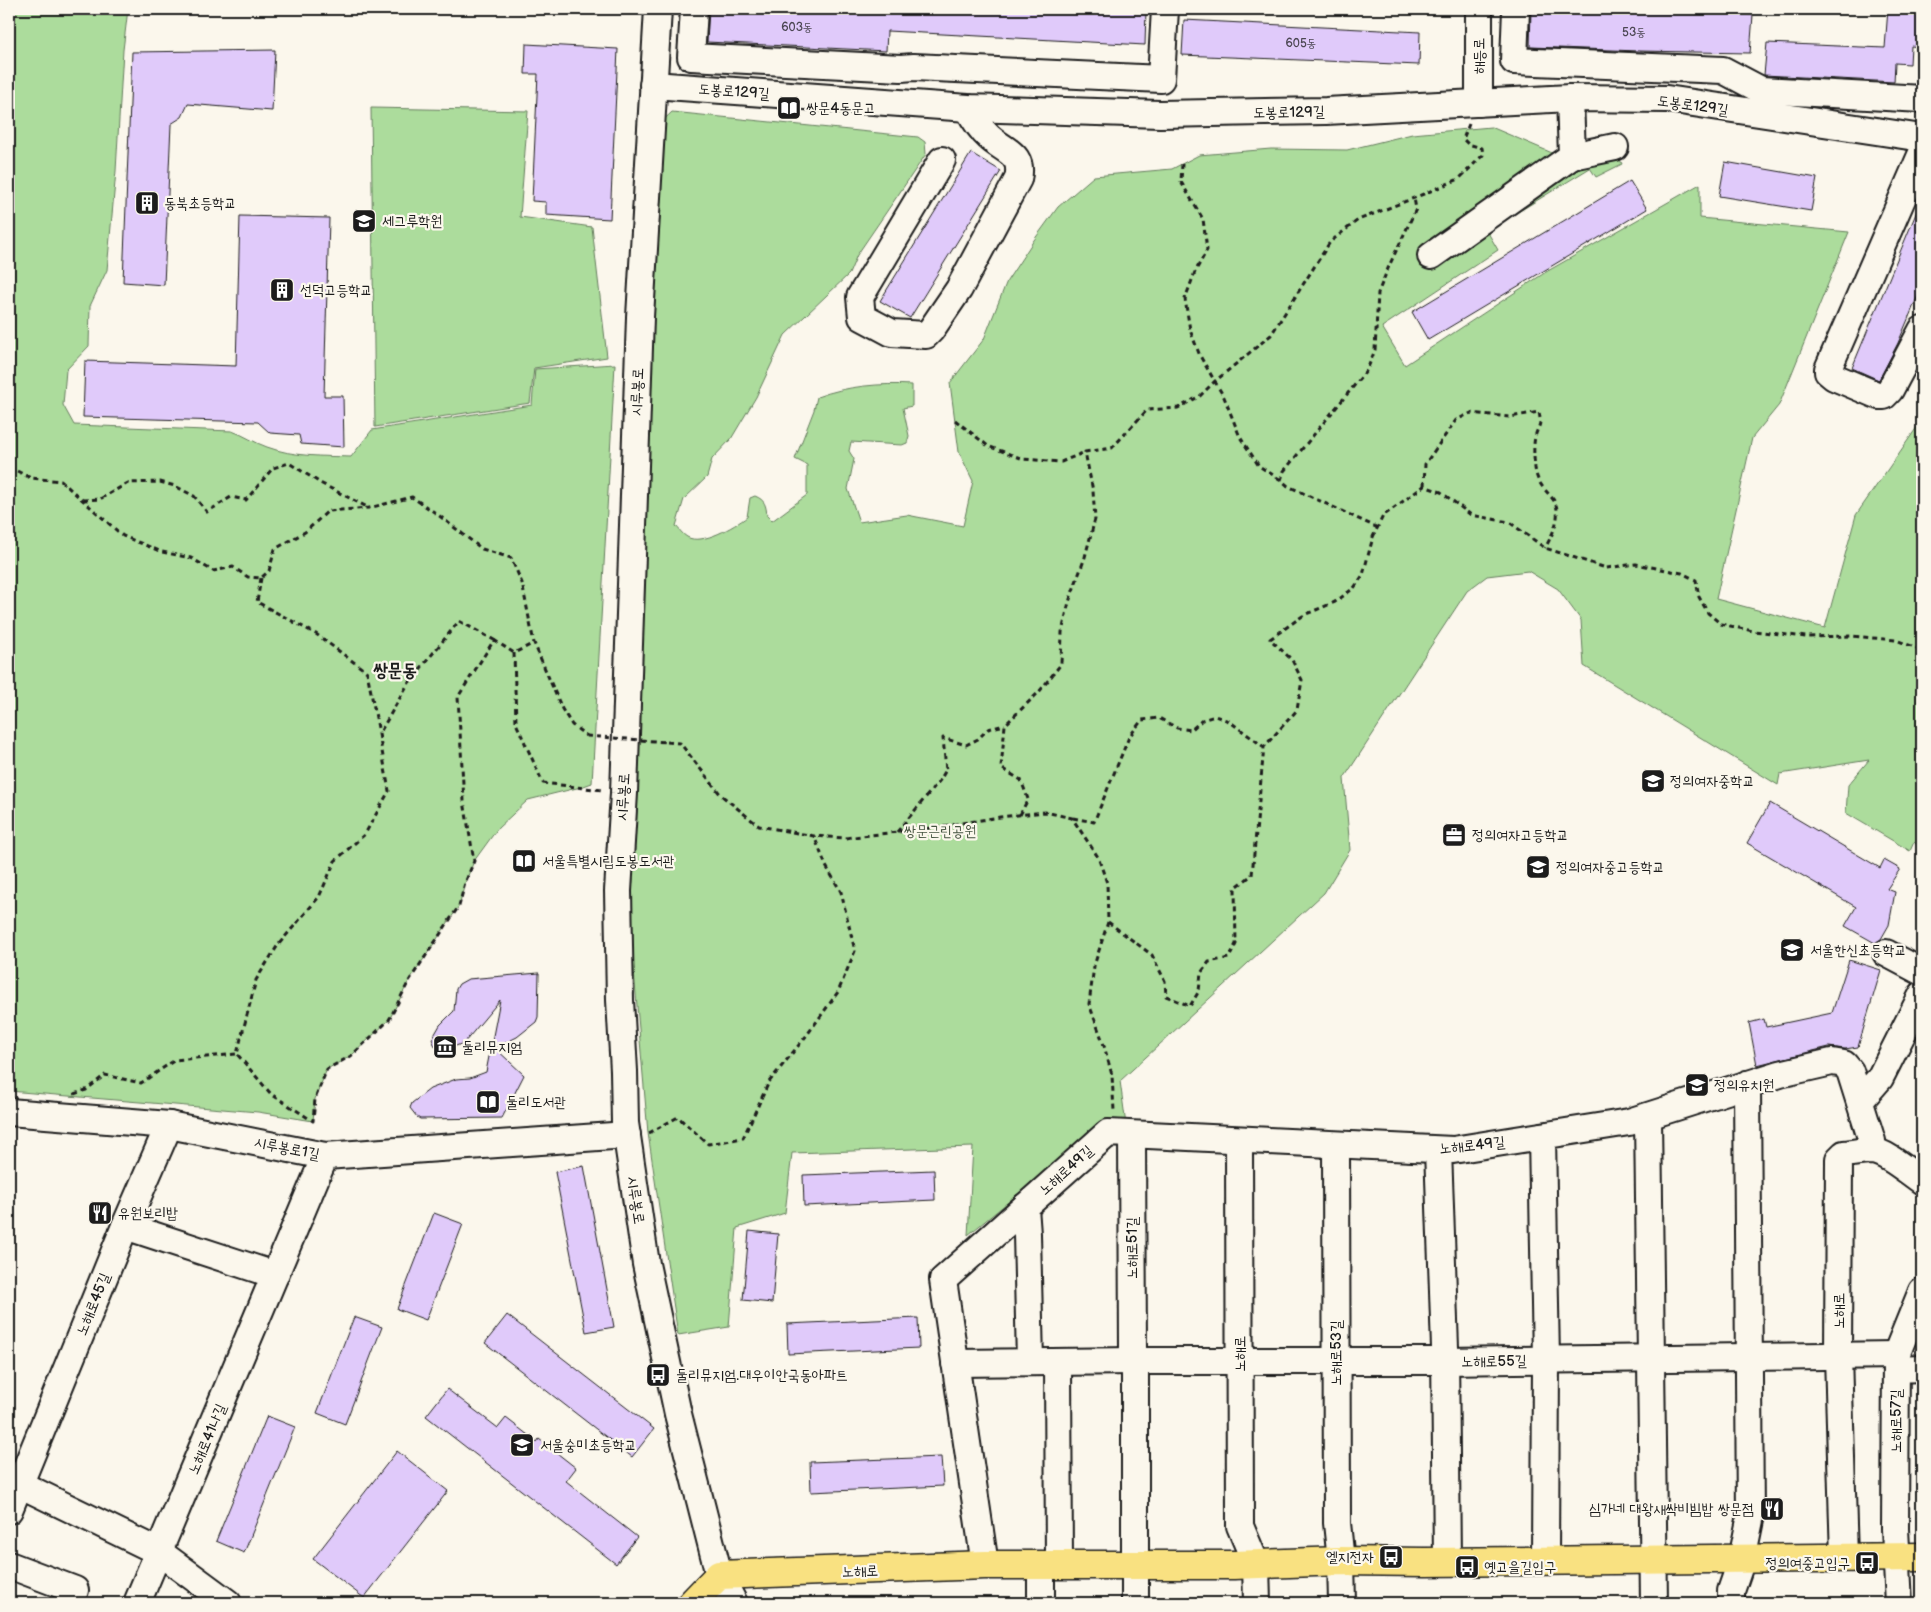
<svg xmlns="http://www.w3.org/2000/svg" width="1931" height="1612" font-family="'Balsamiq Sans','Poor Story',sans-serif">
	<rect width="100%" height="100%" fill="#fbf7ec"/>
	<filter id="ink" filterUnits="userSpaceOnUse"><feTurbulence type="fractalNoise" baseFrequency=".02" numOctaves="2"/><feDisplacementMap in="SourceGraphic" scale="10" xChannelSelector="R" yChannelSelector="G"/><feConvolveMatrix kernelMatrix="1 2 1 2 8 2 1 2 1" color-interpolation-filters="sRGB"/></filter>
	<g filter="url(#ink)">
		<!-- green -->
		<g fill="#acdc9c" stroke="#647c5c">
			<path d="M9,9H128L123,50L116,171L107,270L90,306L89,346L66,370L63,405L74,425L232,431C244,435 255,443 267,447C294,457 322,456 351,457L372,430L532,405L535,369L615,364L592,783L581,787L528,800L498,828L474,861L465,883L459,906L409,981L389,1020L351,1056L327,1069L315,1099L313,1121L258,1112L9,1091Z"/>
			<polygon points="371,108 528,111 520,217 592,227 607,357 534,368 530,403 375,427"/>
			<path d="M672,112L918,137L925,142L926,154L857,255L849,274L785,335L756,397L731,439L712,459L707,477L684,499L676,526C679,529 683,535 687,537C702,546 735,526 747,517L750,498L755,496C765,500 766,505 767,516L772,521L807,495V465L795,459L814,410L817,397C846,386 881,383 912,385V406L903,408L909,436L907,443L902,445L851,442L849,451L854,459L848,489L859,522L907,515L963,526L973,481L959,452L950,383L984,339L1007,281L1034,240L1058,207L1094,176L1172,169L1199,155L1271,149L1347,150L1412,134L1491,127L1571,161L1616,151L1622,164L1596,177L1590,168L1487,231L1498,250L1382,327L1405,365L1546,272L1700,184V218L1849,232L1779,405L1752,438L1716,599L1825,628L1856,515L1922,420V849L1914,842L1910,851L1846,813L1848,785L1869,760L1780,774L1778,785L1584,666L1581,620L1558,589L1528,571L1487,576L1467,591L1344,778L1350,850L1324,893L1120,1081L1126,1125L1101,1121L1090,1135L968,1235L973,1147L792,1153L785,1213L737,1228L729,1327L678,1335L648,1133L631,936L655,128Z"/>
		</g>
		<!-- building -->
		<g fill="#e0cafa" stroke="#1c1c1c">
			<polygon points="709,9 809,9 901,14 902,9 1146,9 1145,45 887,31 886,51 707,42"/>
			<polygon points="1888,9 1922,9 1922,47 1911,46 1910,64 1895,63 1894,82 1764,75 1767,43 1885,48"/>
			<polygon points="1531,10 1753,15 1750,53 1639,51 1530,47"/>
			<polygon points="1184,20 1420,32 1419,65 1182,55"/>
			<polygon points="526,44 618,49 610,219 546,215 546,202 532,201 538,74 525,74"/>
			<polygon points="275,50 272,111 188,104 182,117 171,124 164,285 123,282 132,52"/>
			<polygon points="971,153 1001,171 910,318 880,301"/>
			<polygon points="1725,162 1817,178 1811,211 1719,196"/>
			<polygon points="1630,181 1647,209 1428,340 1412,312"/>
			<polygon points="1922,199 1922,286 1898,343 1879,380 1852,368"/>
			<polygon points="240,216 329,218 324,396 343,396 344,447 301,444 299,435 270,433 258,422 83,417 85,361 236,366"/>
			<polygon points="1770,803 1880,868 1884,860 1900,869 1887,889 1895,892 1889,925 1881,939 1875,943 1845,926 1856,907 1747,843"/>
			<polygon points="1849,960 1881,970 1858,1047 1845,1049 1829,1047 1757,1065 1749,1023 1764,1019 1766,1027 1832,1013"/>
			<polygon points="539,973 538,1017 536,1022 517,1037 495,1048 524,1075 502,1118 420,1119 417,1117 410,1108 412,1103 430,1089 456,1079 470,1078 486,1072 500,1000 464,1043 439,1052 434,1044 432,1039 440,1025 454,1011 456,989 459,984 468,979"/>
			<polygon points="584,1166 614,1327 586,1332 555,1172"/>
			<polygon points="934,1170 935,1200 804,1206 803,1175"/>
			<polygon points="434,1213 463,1224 426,1320 397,1309"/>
			<polygon points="749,1231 778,1234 772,1303 743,1300"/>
			<polygon points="507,1315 654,1429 632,1457 485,1343"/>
			<polygon points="354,1317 382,1327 345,1424 317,1413"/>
			<polygon points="918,1318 919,1348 788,1354 787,1324"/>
			<polygon points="447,1389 498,1428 506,1418 537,1442 539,1439 576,1468 566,1481 637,1537 616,1564 426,1416"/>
			<polygon points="267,1416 295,1427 244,1553 216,1541"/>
			<polygon points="397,1451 448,1491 364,1598 313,1559"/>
			<polygon points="941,1457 943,1486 811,1492 810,1462"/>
		</g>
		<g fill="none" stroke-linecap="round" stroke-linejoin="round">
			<defs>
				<g id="minor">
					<polyline points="658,9 640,317 624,793 618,891 620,1000 624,1071 625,1123 646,1264 678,1414 719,1575 734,1603"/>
					<polyline points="694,9 691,57 901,68 914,67 1161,79 1165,9"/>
					<polyline points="1516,9 1514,61 1723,70 1761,90 1922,99"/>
					<polyline points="653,85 968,108 1160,114 1326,111 1570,98 1667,99 1922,138"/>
					<polyline points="1479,103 1479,9"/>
					<polyline points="1922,153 1828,369 1828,372 1834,377 1879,396 1884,396 1890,390 1922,330"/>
					<polyline points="1572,156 1615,147"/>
					<path d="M942,160L860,297L862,317L892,333L926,335L931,330L959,289L1018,179C1024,153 1005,152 989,137C980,129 974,119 968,108"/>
					<polyline points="1431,256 1572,156 1570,98"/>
					<polyline points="1886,953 1922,972"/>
					<polyline points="1860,1101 1880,1078 1922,995"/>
					<polyline points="9,1112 169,1125 325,1156 627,1135"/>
					<polyline points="1648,1117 1654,1603"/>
					<polyline points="1132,1135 1133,1350 1135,1371 1135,1603"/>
					<polyline points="1542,1136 1546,1360 1545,1561"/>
					<polyline points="1239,1140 1240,1526 1256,1564 1257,1603"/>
					<polyline points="1336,1145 1337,1523 1341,1561 1342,1603"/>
					<polyline points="1438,1150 1445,1348 1447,1562"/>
					<polyline points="1025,1207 1027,1234 1030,1362"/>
					<polyline points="125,1226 275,1275"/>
					<polyline points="1058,1362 1059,1565"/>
					<polyline points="955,1363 1134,1361 1445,1361 1896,1355"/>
					<polyline points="1896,1369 1922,1368"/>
					<polyline points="9,1479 159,1552 228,1603"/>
					<polyline points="9,1510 125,1226 169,1125"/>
					<path d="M1844,1558L1838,1356L1839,1159L1844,1154C1853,1153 1863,1151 1872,1151C1886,1152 1910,1173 1922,1181"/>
					<polyline points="9,1565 75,1590 70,1603"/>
					<polyline points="985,1565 943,1280 1108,1133 1453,1150 1629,1122 1780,1074 1832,1062 1844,1064 1850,1071 1872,1141 1872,1151"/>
					<polyline points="1041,1565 1041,1603"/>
					<polyline points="137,1603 325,1156"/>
					<polyline points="1731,1603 1731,1591 1742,1559 1750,1520 1747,1084"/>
					<polyline points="1899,1603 1895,1529 1896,1355 1922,1291"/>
				</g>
				<polyline id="major" points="692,1603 719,1575 985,1565 1234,1565 1341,1561 1425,1562 1922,1557"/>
			</defs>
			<!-- minor casing -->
			<use href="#minor" stroke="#1c1c1c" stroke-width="30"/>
			<!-- major casing -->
			<use href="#major" stroke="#1c1c1c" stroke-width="31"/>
			<!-- path -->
			<g stroke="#1c1c1c" stroke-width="3" stroke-dasharray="5 4" stroke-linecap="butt">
				<polyline points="1182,164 1181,182 1203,219 1207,250 1195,272 1185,299 1190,330 1200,356 1224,397 1240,437 1259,466 1281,480"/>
				<polyline points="955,420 988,446 1023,459 1061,462 1085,452"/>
				<polyline points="9,467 31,478 61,481 123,536 162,552 191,558 213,571 233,567 248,577 261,578 269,571 275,549 305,532 328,511 369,508 412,497 437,514 482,549 511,558 522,583 534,643 562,709 572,725 587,736"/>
				<path d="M1424,486L1425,464L1456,420L1471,413L1510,417L1539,412C1542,427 1538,425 1535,437C1533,446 1534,459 1535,468C1537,483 1543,487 1552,498C1564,512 1553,534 1545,548"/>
				<polyline points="83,500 100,499 128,483 160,482 175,486 194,496 207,512 231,497 246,500 273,468 289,463 322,484 369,508"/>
				<polyline points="1378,528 1288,486 1281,480 1284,471 1367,370 1375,350 1378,293 1389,266 1416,209 1414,198"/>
				<polyline points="261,578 257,602 316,634 367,672 379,733"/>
				<polygon points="459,621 494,640 458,697 464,801 474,861 465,883 459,906 409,981 389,1020 351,1056 327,1069 315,1099 313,1121 271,1094 237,1054 256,980 278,945 319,897 335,861 365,834 389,791 379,734 408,684"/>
				<polyline points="494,640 514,653 534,643"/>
				<polyline points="514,653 516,723 543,783 602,790"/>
				<polyline points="667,742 680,743 721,795 759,826 814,836 845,838 931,828 1000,817 1045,812 1072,818 1098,857 1107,883 1108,922 1094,966 1089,1004 1103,1042 1112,1075 1114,1111"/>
				<polyline points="1020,815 1028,799 1021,780 1001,768 1005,725 1039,692 1061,664 1062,632 1069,602 1085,557 1095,519 1093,491 1085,452 1112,448 1147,410 1178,408 1200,396 1214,382 1271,335 1330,242 1358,220 1414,198 1459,179 1483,155 1482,148 1468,144 1463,139 1469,124"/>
				<polyline points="1073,818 1094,822 1129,737 1142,720 1159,718 1177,728 1191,730 1202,720 1215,716 1229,721 1264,747"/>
				<polyline points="897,832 940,780 946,770 943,738 966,745 978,739 988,729 1005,725"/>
				<polyline points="1108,922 1152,955 1165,981 1166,996 1190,1006 1199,991 1201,973 1209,962 1229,958 1236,944 1235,888 1252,875 1264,747 1297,710 1302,680 1292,660 1270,639 1304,615 1335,602 1354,588 1363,575 1373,537 1383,516 1424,486 1441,492 1471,515 1509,522 1545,548 1606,568 1636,564 1682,573 1696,580 1699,597 1708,613 1721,624 1753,631 1806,637 1851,636 1896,640 1922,650"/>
				<polyline points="74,1094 86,1090 105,1075 141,1083 175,1060 237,1054"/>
				<polyline points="649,1133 678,1117 708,1144 743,1138 769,1082 807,1035 838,992 855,951 841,892 826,866 814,836"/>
			</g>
			<!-- minor -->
			<use href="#minor" stroke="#fbf7ec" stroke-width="26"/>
			<!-- major -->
			<use href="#major" stroke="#f9e181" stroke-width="28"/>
			<!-- path-bridge -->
			<polyline stroke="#1c1c1c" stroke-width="3" stroke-dasharray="5 4" stroke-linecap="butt" points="587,736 667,742"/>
		</g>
	</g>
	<!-- icons -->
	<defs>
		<symbol id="library-square" viewBox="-11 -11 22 22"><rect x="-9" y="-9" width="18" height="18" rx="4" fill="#1c1c1c" stroke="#fbf7ec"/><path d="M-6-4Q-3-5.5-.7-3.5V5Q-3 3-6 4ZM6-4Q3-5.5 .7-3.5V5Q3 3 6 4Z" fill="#fff"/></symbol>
		<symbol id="building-square" viewBox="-11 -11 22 22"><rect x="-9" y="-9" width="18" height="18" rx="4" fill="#1c1c1c" stroke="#fbf7ec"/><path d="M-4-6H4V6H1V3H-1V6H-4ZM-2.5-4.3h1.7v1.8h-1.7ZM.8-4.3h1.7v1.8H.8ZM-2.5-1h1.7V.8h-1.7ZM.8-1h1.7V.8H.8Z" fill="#fff"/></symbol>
		<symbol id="school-square" viewBox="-11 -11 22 22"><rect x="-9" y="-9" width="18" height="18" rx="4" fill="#1c1c1c" stroke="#fbf7ec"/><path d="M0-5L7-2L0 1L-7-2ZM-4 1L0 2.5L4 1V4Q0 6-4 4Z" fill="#fff"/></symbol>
		<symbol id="office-square" viewBox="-11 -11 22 22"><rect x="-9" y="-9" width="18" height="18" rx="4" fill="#1c1c1c" stroke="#fbf7ec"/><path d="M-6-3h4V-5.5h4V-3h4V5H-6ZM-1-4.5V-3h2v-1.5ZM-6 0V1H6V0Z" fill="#fff"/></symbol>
		<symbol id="museum-square" viewBox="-11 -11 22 22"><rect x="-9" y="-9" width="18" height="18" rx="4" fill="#1c1c1c" stroke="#fbf7ec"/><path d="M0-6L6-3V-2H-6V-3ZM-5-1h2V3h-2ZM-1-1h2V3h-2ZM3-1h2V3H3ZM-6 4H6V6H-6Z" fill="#fff"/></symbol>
		<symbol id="restaurant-square" viewBox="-11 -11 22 22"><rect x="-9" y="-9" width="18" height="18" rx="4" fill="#1c1c1c" stroke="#fbf7ec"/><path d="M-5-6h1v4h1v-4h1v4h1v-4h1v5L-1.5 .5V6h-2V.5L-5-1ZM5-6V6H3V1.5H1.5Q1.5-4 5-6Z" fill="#fff"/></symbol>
		<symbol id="bus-square" viewBox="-11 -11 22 22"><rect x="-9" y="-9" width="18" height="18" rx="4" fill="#1c1c1c" stroke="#fbf7ec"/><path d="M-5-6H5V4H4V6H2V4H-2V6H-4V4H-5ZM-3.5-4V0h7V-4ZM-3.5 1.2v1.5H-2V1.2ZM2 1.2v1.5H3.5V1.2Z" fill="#fff"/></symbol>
	</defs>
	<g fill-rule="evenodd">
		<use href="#library-square" x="775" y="94" width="28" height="28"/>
		<use href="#building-square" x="133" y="189" width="28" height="28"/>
		<use href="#school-square" x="350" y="207" width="28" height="28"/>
		<use href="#building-square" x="268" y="276" width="28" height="28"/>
		<use href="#school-square" x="1639" y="767" width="28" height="28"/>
		<use href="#office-square" x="1440" y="821" width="28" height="28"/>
		<use href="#library-square" x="510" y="847" width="28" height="28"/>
		<use href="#school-square" x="1524" y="853" width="28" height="28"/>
		<use href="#school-square" x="1778" y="936" width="28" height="28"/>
		<use href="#museum-square" x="431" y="1033" width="28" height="28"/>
		<use href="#school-square" x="1683" y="1071" width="28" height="28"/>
		<use href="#library-square" x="474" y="1088" width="28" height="28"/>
		<use href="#restaurant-square" x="86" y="1199" width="28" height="28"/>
		<use href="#bus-square" x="644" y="1361" width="28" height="28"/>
		<use href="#school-square" x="508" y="1431" width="28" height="28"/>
		<use href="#restaurant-square" x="1758" y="1495" width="28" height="28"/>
		<use href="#bus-square" x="1377" y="1543" width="28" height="28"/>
		<use href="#bus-square" x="1853" y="1549" width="28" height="28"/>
		<use href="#bus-square" x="1453" y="1553" width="28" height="28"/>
	</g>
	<g text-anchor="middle" stroke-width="4.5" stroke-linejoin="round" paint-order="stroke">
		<!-- number labels -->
		<g font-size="12" fill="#4d4854">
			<text x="797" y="31">603동</text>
			<text x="1634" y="36">53동</text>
			<text x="1301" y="47">605동</text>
		</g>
		<!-- street labels -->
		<g font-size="15" fill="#1c1c1c" stroke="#fbf7ec">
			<text transform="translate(1479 56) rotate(-90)" y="5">해등로</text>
			<text transform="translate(734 91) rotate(4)" y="5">도봉로129길</text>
			<text transform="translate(1693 105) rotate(8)" y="5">도봉로129길</text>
			<text transform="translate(1289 112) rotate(-1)" y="5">도봉로129길</text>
			<text transform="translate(637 392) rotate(-88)" y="5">시루봉로</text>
			<text transform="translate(623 797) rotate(-87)" y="5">시루봉로</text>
			<text transform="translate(1472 1145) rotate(-6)" y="5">노해로49길</text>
			<text transform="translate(287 1148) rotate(11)" y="5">시루봉로1길</text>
			<text transform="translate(1066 1170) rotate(-42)" y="5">노해로49길</text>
			<text transform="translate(636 1200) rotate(81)" y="5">시루봉로</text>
			<text transform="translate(1132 1248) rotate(-90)" y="5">노해로51길</text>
			<text transform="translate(93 1304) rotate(-68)" y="5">노해로45길</text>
			<text transform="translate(1839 1311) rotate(-90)" y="5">노해로</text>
			<text transform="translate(1336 1353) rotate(-90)" y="5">노해로53길</text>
			<text transform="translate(1240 1354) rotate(-90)" y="5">노해로</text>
			<text transform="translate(1494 1361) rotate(-1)" y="5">노해로55길</text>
			<text transform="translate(1896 1421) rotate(-90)" y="5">노해로57길</text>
			<text transform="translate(207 1439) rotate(-67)" y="5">노해로41나길</text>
			<text transform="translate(860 1571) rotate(-2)" y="5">노해로</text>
		</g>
		<!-- poi labels -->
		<g font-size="15" fill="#1c1c1c" stroke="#fbf7ec" text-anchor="start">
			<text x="806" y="113">쌍문4동문고</text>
			<text x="164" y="208">동북초등학교</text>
			<text x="382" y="226">세그루학원</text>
			<text x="300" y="295">선덕고등학교</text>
			<text x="1670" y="786">정의여자중학교</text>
			<text x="1472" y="840">정의여자고등학교</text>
			<text x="542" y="866">서울특별시립도봉도서관</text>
			<text x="1556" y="872">정의여자중고등학교</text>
			<text x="1810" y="955">서울한신초등학교</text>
			<text x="462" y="1052">둘리뮤지엄</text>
			<text x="1714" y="1090">정의유치원</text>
			<text x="506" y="1107">둘리도서관</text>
			<text x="118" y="1218">유원보리밥</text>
			<text x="676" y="1380">둘리뮤지엄.대우이안국동아파트</text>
			<text x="540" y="1450">서울숭미초등학교</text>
			<text x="1754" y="1514" text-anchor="end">심가네 대왕새싹비빔밥 쌍문점</text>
			<text x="1374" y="1562" text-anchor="end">엘지전자</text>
			<text x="1850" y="1568" text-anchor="end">정의여중고입구</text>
			<text x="1484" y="1572">옛고을길입구</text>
		</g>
		<!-- park labels -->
		<g font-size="15" fill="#475642" stroke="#fbf7ec">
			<text x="940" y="836">쌍문근린공원</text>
		</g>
		<!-- quarter labels -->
		<g font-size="18" font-weight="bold" fill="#1c1c1c" stroke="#fbf7ec">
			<text x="395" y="676">쌍문동</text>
		</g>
	</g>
	<!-- margin -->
	<rect width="1931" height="1612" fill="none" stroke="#fbf7ec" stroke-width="30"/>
	<rect x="15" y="15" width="1901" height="1582" fill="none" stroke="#1c1c1c" stroke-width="2" filter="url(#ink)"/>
</svg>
